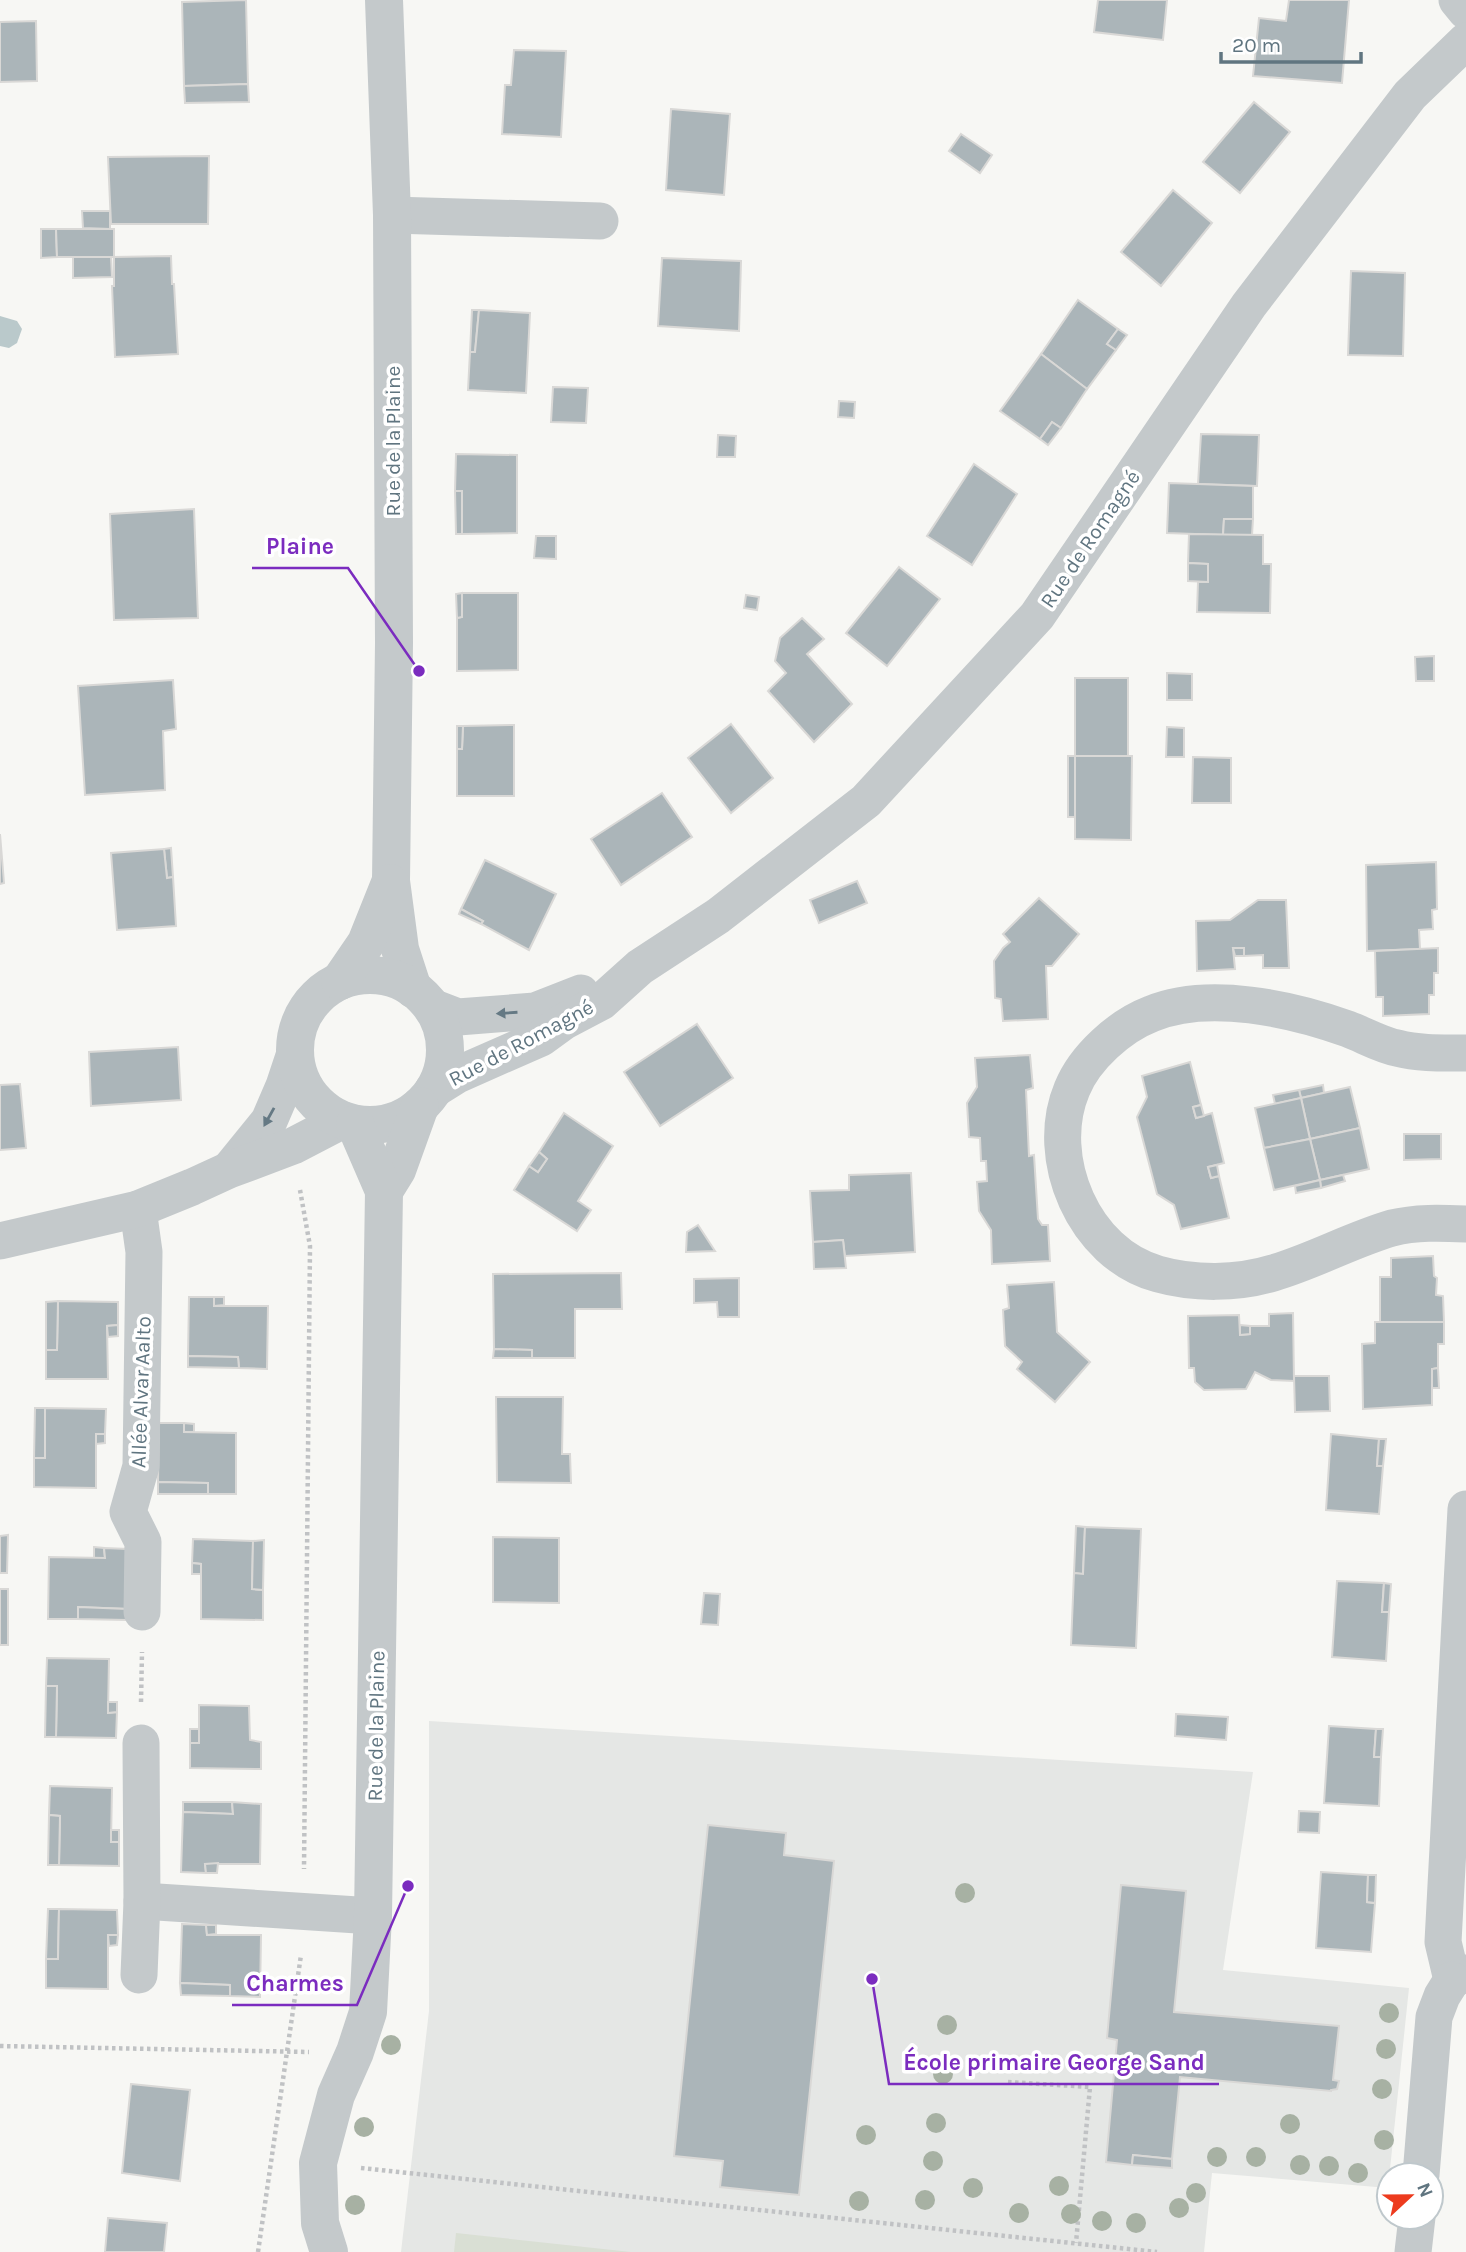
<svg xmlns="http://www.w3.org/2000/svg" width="1466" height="2252" font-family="Karla,sans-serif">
	<rect width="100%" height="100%" fill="#f7f7f4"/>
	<!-- built -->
	<polygon fill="#e5e7e5" points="429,1721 1253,1772 1223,1970 1409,1988 1388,2188 1212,2173 1204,2252 401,2252 429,2011"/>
	<!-- green -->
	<polygon fill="#d9dfd4" points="456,2233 631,2252 454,2252"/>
	<!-- water -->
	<polygon fill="#bac9cb" points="0,316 17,321 22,329 17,343 9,348 0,346"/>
	<!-- building -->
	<g fill="#abb5b9" stroke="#d9d8d6" stroke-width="2">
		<polygon points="246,0 248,84 184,86 182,2"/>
		<polygon points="1098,0 1167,0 1163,40 1094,32"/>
		<polygon points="1289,0 1349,0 1342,83 1253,76 1259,18 1286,21"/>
		<polygon points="36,21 37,81 0,82 0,22"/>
		<polygon points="514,50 566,51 561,137 502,134 505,85 511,85"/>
		<polygon points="248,84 249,102 185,103 184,86"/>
		<polygon points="1254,102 1290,132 1240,193 1203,162"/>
		<polygon points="671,109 730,114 724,195 666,190"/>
		<polygon points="961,134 992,155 980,173 949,151"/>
		<polygon points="209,156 208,224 111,224 108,157"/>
		<polygon points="1173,190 1212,223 1161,286 1121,252"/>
		<polygon points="82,211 110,211 110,229 83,228"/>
		<polygon points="41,229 56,229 57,257 41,258"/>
		<polygon points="56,229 114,229 114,257 57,257"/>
		<polygon points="171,256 172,284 174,284 178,354 115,357 112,286 114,286 114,257"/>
		<polygon points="73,257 111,257 112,277 73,278"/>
		<polygon points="662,258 741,261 739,331 658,326"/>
		<polygon points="1351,271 1405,273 1403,356 1348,355"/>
		<polygon points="1078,300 1118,329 1107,344 1116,350 1087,389 1041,354"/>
		<polygon points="472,310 479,310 475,352 470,352"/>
		<polygon points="479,310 530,313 526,393 468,390 470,352 475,352"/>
		<polygon points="1118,329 1127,335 1116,350 1107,344"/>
		<polygon points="1041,354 1087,389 1061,428 1052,422 1040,439 1000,411"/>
		<polygon points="553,387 588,388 586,423 551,422"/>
		<polygon points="839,401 855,402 854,418 838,417"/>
		<polygon points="1052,422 1061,428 1048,445 1040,439"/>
		<polygon points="1201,434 1259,435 1257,486 1198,484"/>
		<polygon points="718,435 736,436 735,457 717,457"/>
		<polygon points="456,454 517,455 517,533 462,534 462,491 455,491"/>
		<polygon points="974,464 1017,494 972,565 927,536"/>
		<polygon points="1169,483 1253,486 1253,519 1224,519 1223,535 1167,533"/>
		<polygon points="455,491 462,491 462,534 456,534"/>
		<polygon points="194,509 198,618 114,620 110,514"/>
		<polygon points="1224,519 1253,519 1252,535 1223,535"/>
		<polygon points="1189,534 1263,535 1263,564 1271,564 1270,613 1197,612 1198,582 1208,582 1208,564 1188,563"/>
		<polygon points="536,536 556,536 556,559 534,558"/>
		<polygon points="1188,563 1208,564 1208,582 1188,581"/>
		<polygon points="899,567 940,599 887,666 846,633"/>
		<polygon points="462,593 518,593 518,670 457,671 457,618 462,617"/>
		<polygon points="462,593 462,617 457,618 456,594"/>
		<polygon points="746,595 759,597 757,610 744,608"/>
		<polygon points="802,618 824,639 807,654 852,704 814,742 768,691 786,673 775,661 780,638"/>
		<polygon points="1434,656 1434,681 1416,681 1415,657"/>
		<polygon points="1167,673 1192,674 1192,700 1167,700"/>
		<rect x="1075" y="678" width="53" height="78"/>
		<polygon points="173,680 176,729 163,731 165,790 85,795 78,686"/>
		<polygon points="731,724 773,778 731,813 688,758"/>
		<polygon points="514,725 514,796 457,796 457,749 462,749 463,726"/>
		<polygon points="457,726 463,726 462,749 457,749"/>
		<polygon points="1167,727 1184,728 1184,757 1166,757"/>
		<rect x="1068" y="756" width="7" height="61"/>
		<polygon points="1075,756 1132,756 1131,840 1075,839"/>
		<polygon points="1193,757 1231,758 1231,803 1192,803"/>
		<polygon points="662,793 692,837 621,885 591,839"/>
		<polygon points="0,834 4,883 0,884"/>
		<polygon points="171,848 173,877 167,878 164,849"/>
		<polygon points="164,849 167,878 173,877 176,926 117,930 111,853"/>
		<polygon points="485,860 556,894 529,950 481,924 483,921 461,909"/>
		<polygon points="1436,862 1437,909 1432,910 1433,929 1419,930 1420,949 1367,951 1366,865"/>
		<polygon points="857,881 867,903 819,923 810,900"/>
		<polygon points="1039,898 1079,934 1052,966 1046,966 1048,1019 1003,1021 1001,999 995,998 994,961 1003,948 1010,942 1003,934"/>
		<polygon points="1258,900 1286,900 1289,968 1263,968 1263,955 1244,956 1244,948 1233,948 1235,969 1197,971 1196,921 1230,920"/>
		<polygon points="461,909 483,921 481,924 459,914"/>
		<polygon points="1233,948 1244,948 1244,956 1235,956"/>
		<polygon points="1438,948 1438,973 1434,973 1434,995 1429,995 1429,1014 1383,1016 1383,997 1376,997 1375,951"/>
		<polygon points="697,1024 733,1078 660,1126 624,1072"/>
		<polygon points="178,1047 181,1100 91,1106 89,1052"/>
		<polygon points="1030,1055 1033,1088 1026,1090 1029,1156 1034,1155 1038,1219 1042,1225 1048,1225 1050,1261 992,1264 991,1230 979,1211 977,1182 987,1181 986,1161 981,1161 980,1138 969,1137 967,1103 977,1087 975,1058"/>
		<polygon points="1190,1062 1201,1105 1193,1107 1196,1118 1212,1113 1224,1163 1208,1167 1211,1178 1219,1176 1229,1218 1181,1229 1174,1205 1157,1194 1137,1117 1147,1097 1142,1076"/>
		<polygon points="20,1084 26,1148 0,1150 0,1085"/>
		<polygon points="1323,1085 1324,1093 1301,1098 1299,1090"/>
		<polygon points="1350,1087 1360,1128 1310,1139 1301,1098"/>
		<polygon points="1299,1090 1301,1098 1275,1104 1273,1095"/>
		<polygon points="1301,1098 1310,1139 1264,1148 1255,1108"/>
		<polygon points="1201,1105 1204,1116 1196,1118 1193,1107"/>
		<polygon points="564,1113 613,1146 578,1201 591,1210 577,1231 514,1190 529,1166 538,1172 547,1159 539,1152"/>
		<polygon points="1360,1128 1369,1169 1320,1180 1310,1139"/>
		<polygon points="1404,1134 1441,1134 1441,1159 1404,1160"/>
		<polygon points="1310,1139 1320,1180 1274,1190 1264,1148"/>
		<polygon points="539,1152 547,1159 538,1172 529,1166"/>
		<polygon points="1217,1165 1219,1176 1211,1178 1208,1167"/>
		<polygon points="911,1173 915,1252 845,1256 843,1240 813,1242 810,1191 849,1190 849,1175"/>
		<polygon points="1343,1175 1345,1181 1321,1188 1320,1180"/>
		<polygon points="1320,1180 1321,1188 1296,1193 1295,1186"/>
		<polygon points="698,1225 715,1251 686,1252 687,1232"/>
		<polygon points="843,1240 846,1268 814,1269 813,1242"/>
		<polygon points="1433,1256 1434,1276 1437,1278 1436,1295 1443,1296 1444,1322 1380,1322 1380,1277 1391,1277 1391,1258"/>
		<polygon points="621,1273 622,1309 575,1309 575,1358 532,1358 532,1350 494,1349 493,1274"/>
		<polygon points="739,1278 739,1317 718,1317 717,1302 694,1303 694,1279"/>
		<polygon points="1054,1282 1057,1332 1090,1362 1055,1402 1017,1369 1022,1362 1005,1346 1003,1310 1009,1308 1007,1285"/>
		<polygon points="189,1297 214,1297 214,1306 268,1306 267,1369 239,1368 238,1357 188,1356"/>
		<polygon points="214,1297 224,1297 224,1305 214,1306"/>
		<polygon points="58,1301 118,1302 118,1325 107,1326 108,1379 46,1379 46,1350 57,1350"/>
		<polygon points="58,1301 57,1350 46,1350 46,1302"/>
		<polygon points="1293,1313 1294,1381 1271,1380 1255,1372 1246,1389 1204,1390 1195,1382 1194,1368 1189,1368 1188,1316 1239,1315 1240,1335 1250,1334 1250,1326 1269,1326 1269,1314"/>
		<polygon points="1375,1322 1444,1322 1444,1344 1438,1344 1438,1368 1432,1369 1432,1405 1363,1409 1362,1344 1375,1343"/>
		<polygon points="118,1325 118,1336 108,1337 107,1326"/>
		<polygon points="1240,1325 1250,1326 1250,1334 1240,1335"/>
		<polygon points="494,1349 532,1350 532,1358 493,1358"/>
		<polygon points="188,1356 238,1357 239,1368 188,1367"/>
		<polygon points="1438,1368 1439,1388 1432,1388 1432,1369"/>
		<polygon points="1294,1376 1329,1376 1330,1411 1295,1412"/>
		<polygon points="496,1397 563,1397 562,1454 570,1454 571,1483 497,1482"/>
		<polygon points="35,1408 45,1408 45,1458 34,1458"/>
		<polygon points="45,1408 106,1409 105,1434 96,1434 96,1488 34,1487 34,1458 45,1458"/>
		<polygon points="159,1423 184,1423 184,1432 236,1433 236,1494 208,1494 208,1483 158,1482"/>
		<polygon points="184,1423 194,1424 194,1432 184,1432"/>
		<polygon points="96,1434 105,1434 105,1443 96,1444"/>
		<polygon points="1331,1434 1379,1439 1377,1466 1383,1466 1379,1514 1326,1510"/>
		<polygon points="1379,1439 1386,1439 1383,1466 1377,1466"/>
		<polygon points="158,1482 208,1483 208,1494 158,1494"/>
		<polygon points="1076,1526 1085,1527 1083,1574 1074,1573"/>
		<polygon points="1085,1527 1141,1529 1136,1648 1071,1645 1074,1573 1083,1574"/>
		<polygon points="8,1535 7,1573 0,1573 0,1536"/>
		<polygon points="493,1537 559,1538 559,1603 493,1602"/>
		<polygon points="193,1539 253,1541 252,1589 263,1590 263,1620 201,1619 201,1564 192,1563"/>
		<polygon points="264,1540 263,1590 252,1589 253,1541"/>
		<polygon points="94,1547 104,1548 105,1558 94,1558"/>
		<polygon points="104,1548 128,1549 128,1609 78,1607 78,1619 48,1619 49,1557 105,1558"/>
		<polygon points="192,1563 201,1564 201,1574 192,1574"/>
		<polygon points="1337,1581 1384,1583 1382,1612 1389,1612 1386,1661 1332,1657"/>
		<polygon points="1384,1583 1391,1584 1389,1612 1382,1612"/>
		<rect x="0" y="1589" width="8" height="56"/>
		<polygon points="704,1593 720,1594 718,1625 701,1624"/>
		<polygon points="78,1607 128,1609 127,1620 78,1619"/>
		<polygon points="47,1658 109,1659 108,1713 117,1712 116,1738 56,1737 57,1686 46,1686"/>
		<polygon points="46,1686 57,1686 56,1737 45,1737"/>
		<polygon points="108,1702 117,1702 117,1712 108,1713"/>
		<polygon points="199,1705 249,1706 250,1740 261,1742 261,1769 190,1768 190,1743 199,1743"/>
		<polygon points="1176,1714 1228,1717 1226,1740 1175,1736"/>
		<polygon points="1329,1726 1376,1729 1374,1757 1381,1757 1379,1806 1324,1803"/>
		<rect x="190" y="1729" width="9" height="14"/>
		<polygon points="1376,1729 1383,1729 1381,1757 1374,1757"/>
		<polygon points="50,1786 112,1788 111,1842 119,1842 119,1866 59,1865 60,1816 49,1815"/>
		<polygon points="183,1802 232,1802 233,1814 183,1812"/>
		<polygon points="232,1802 261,1804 260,1864 205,1864 206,1873 181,1872 183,1812 233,1814"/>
		<polygon points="1299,1811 1320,1812 1319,1833 1298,1832"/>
		<polygon points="49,1815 60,1816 59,1865 48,1865"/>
		<polygon points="708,1825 786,1833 784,1855 834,1861 799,2195 720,2187 723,2161 674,2156"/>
		<rect x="111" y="1830" width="8" height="12"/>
		<polygon points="218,1863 217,1873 206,1873 205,1864"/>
		<polygon points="1321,1872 1368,1875 1367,1902 1375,1903 1371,1952 1316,1948"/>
		<polygon points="1368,1875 1376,1875 1375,1903 1367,1902"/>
		<polygon points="1121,1885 1186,1891 1174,2012 1339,2026 1333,2080 1339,2081 1337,2089 1331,2090 1331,2091 1180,2077 1172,2159 1133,2155 1132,2165 1106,2162 1117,2040 1107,2038"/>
		<polygon points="48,1909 59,1909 58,1959 46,1959"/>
		<polygon points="59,1909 117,1910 118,1935 108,1935 108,1989 46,1988 46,1959 58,1959"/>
		<polygon points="182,1924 206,1925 207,1935 261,1935 260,1997 230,1996 230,1985 180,1983"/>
		<polygon points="206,1925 216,1925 216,1934 207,1935"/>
		<polygon points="108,1935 118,1935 117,1945 109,1946"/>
		<polygon points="180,1983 230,1985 230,1996 181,1995"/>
		<polygon points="131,2084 190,2090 180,2181 122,2173"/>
		<polygon points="1133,2155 1172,2159 1172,2168 1132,2165"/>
		<polygon points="108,2218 167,2223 164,2252 105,2252"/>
	</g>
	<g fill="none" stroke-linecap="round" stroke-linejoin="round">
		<!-- path -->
		<g stroke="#c0c2c4" stroke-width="4.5" stroke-dasharray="3.5 3.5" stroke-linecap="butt">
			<polyline points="300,1190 310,1246 304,1869"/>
			<polyline points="141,1702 142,1652"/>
			<polyline points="0,2046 309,2052"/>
			<polyline points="1008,2082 1090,2087 1076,2243"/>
			<polyline points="361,2168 1157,2252"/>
			<polyline points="258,2252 301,1955"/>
		</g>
		<!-- minor -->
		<g stroke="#c4c9cb" stroke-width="37">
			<polyline points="1457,0 1466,11"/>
			<polyline points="392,215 600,221"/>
			<polyline points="432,1007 458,1017 535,1011 581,993"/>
			<path d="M1466,1053C1443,1053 1420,1054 1397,1048C1381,1045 1364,1035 1348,1029C1293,1009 1208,990 1151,1014C1120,1026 1085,1057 1072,1089C1043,1158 1084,1254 1158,1274C1193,1284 1238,1284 1273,1273C1314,1261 1351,1240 1392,1228C1416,1222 1441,1223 1466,1224"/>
			<polyline points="433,1090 457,1075 541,1038 563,1022 601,1002 640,967 718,916 866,801 1037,616 1249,305 1410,95 1466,41"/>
			<polyline points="230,1169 269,1121 284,1086 294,1056"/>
			<polyline points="138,1209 144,1252 141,1466 128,1512 143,1542 142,1612"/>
			<polyline points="0,1241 138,1209 192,1187 229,1170 293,1146 343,1120"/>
			<polyline points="1466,1509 1443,1942 1452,1980 1466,1973"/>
			<polyline points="142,1901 373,1916"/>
			<polyline points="139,1975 142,1901 141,1743"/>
			<polyline points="1421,2175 1434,2017 1442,1996 1452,1980"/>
			<polyline points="1413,2252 1417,2217"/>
		</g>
		<!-- tertiary -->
		<g stroke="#c4c9cb" stroke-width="38">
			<polyline points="384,0 392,215 394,643 391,881 400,949 413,989"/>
			<circle cx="370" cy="1050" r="75"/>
			<polyline points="340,981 366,943 390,883"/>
			<polyline points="384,1191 397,1170 420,1106"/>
			<polyline points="329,2252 320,2223 318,2163 336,2095 355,2052 368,2012 373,1916 384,1191 355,1124"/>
		</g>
	</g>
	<!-- trees -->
	<g fill="#a7b1a3">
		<circle cx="965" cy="1893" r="10"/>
		<circle cx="1389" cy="2013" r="10"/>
		<circle cx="947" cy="2025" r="10"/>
		<circle cx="391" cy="2045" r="10"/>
		<circle cx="1386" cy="2049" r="10"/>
		<circle cx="943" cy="2074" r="10"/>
		<circle cx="1382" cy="2089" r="10"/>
		<circle cx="936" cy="2123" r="10"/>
		<circle cx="1290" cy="2124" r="10"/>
		<circle cx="364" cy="2127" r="10"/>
		<circle cx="866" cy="2135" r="10"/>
		<circle cx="1384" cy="2140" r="10"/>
		<circle cx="1217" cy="2157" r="10"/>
		<circle cx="1256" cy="2157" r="10"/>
		<circle cx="933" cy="2161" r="10"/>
		<circle cx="1300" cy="2165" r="10"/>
		<circle cx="1329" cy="2166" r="10"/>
		<circle cx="1358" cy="2173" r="10"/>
		<circle cx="1059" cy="2186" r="10"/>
		<circle cx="973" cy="2188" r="10"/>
		<circle cx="1196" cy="2193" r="10"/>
		<circle cx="925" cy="2200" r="10"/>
		<circle cx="859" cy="2201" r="10"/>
		<circle cx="355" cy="2205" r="10"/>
		<circle cx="1179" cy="2208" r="10"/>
		<circle cx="1019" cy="2213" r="10"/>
		<circle cx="1071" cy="2214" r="10"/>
		<circle cx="1102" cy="2221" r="10"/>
		<circle cx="1136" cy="2223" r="10"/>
	</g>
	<!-- one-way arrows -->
	<defs><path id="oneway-solid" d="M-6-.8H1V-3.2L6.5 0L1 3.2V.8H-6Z" transform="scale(1.75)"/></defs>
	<g fill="#657984">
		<use href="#oneway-solid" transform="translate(507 1013) rotate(176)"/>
		<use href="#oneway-solid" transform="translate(269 1117) rotate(119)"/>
	</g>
	<g text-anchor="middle" stroke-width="7" stroke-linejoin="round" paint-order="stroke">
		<!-- street labels -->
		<g font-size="21" fill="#607580" stroke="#fff">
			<text transform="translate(393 441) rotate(-90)" y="7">Rue de la Plaine</text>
			<text transform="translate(1090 539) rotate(-56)" y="7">Rue de Romagné</text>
			<text transform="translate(521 1043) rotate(-28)" y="7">Rue de Romagné</text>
			<text transform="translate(141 1392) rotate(-88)" y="7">Allée Alvar Aalto</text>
			<text transform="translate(376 1726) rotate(-89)" y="7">Rue de la Plaine</text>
		</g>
	</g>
	<!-- callouts -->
	<path fill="none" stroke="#7b2cbf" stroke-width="2.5" d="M419 671L348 568H252M408 1886L357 2005H232M872 1979L889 2084H1219"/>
	<g fill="#7b2cbf" stroke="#fff" stroke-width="2.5">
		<circle cx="419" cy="671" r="7"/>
		<circle cx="408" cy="1886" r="7"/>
		<circle cx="872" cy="1979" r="7"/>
	</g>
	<g font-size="23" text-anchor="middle" font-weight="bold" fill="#7b2cbf" stroke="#fff" stroke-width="7" stroke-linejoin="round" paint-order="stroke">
		<text x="300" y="554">Plaine</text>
		<text x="295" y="1991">Charmes</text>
		<text x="1054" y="2070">École primaire George Sand</text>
	</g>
	<!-- north arrow -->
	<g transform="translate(1410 2196) rotate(68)"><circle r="33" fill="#ffffff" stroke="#bfc8cc" stroke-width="2"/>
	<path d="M0-5L12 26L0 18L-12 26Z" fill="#ed3b1e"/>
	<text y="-10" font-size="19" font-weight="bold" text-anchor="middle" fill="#607580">N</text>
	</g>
	<!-- scale -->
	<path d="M1221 52v10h140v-10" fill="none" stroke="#607580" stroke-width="3.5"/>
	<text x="1232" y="52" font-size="21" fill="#607580" stroke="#ffffff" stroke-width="5" paint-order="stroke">20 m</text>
</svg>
